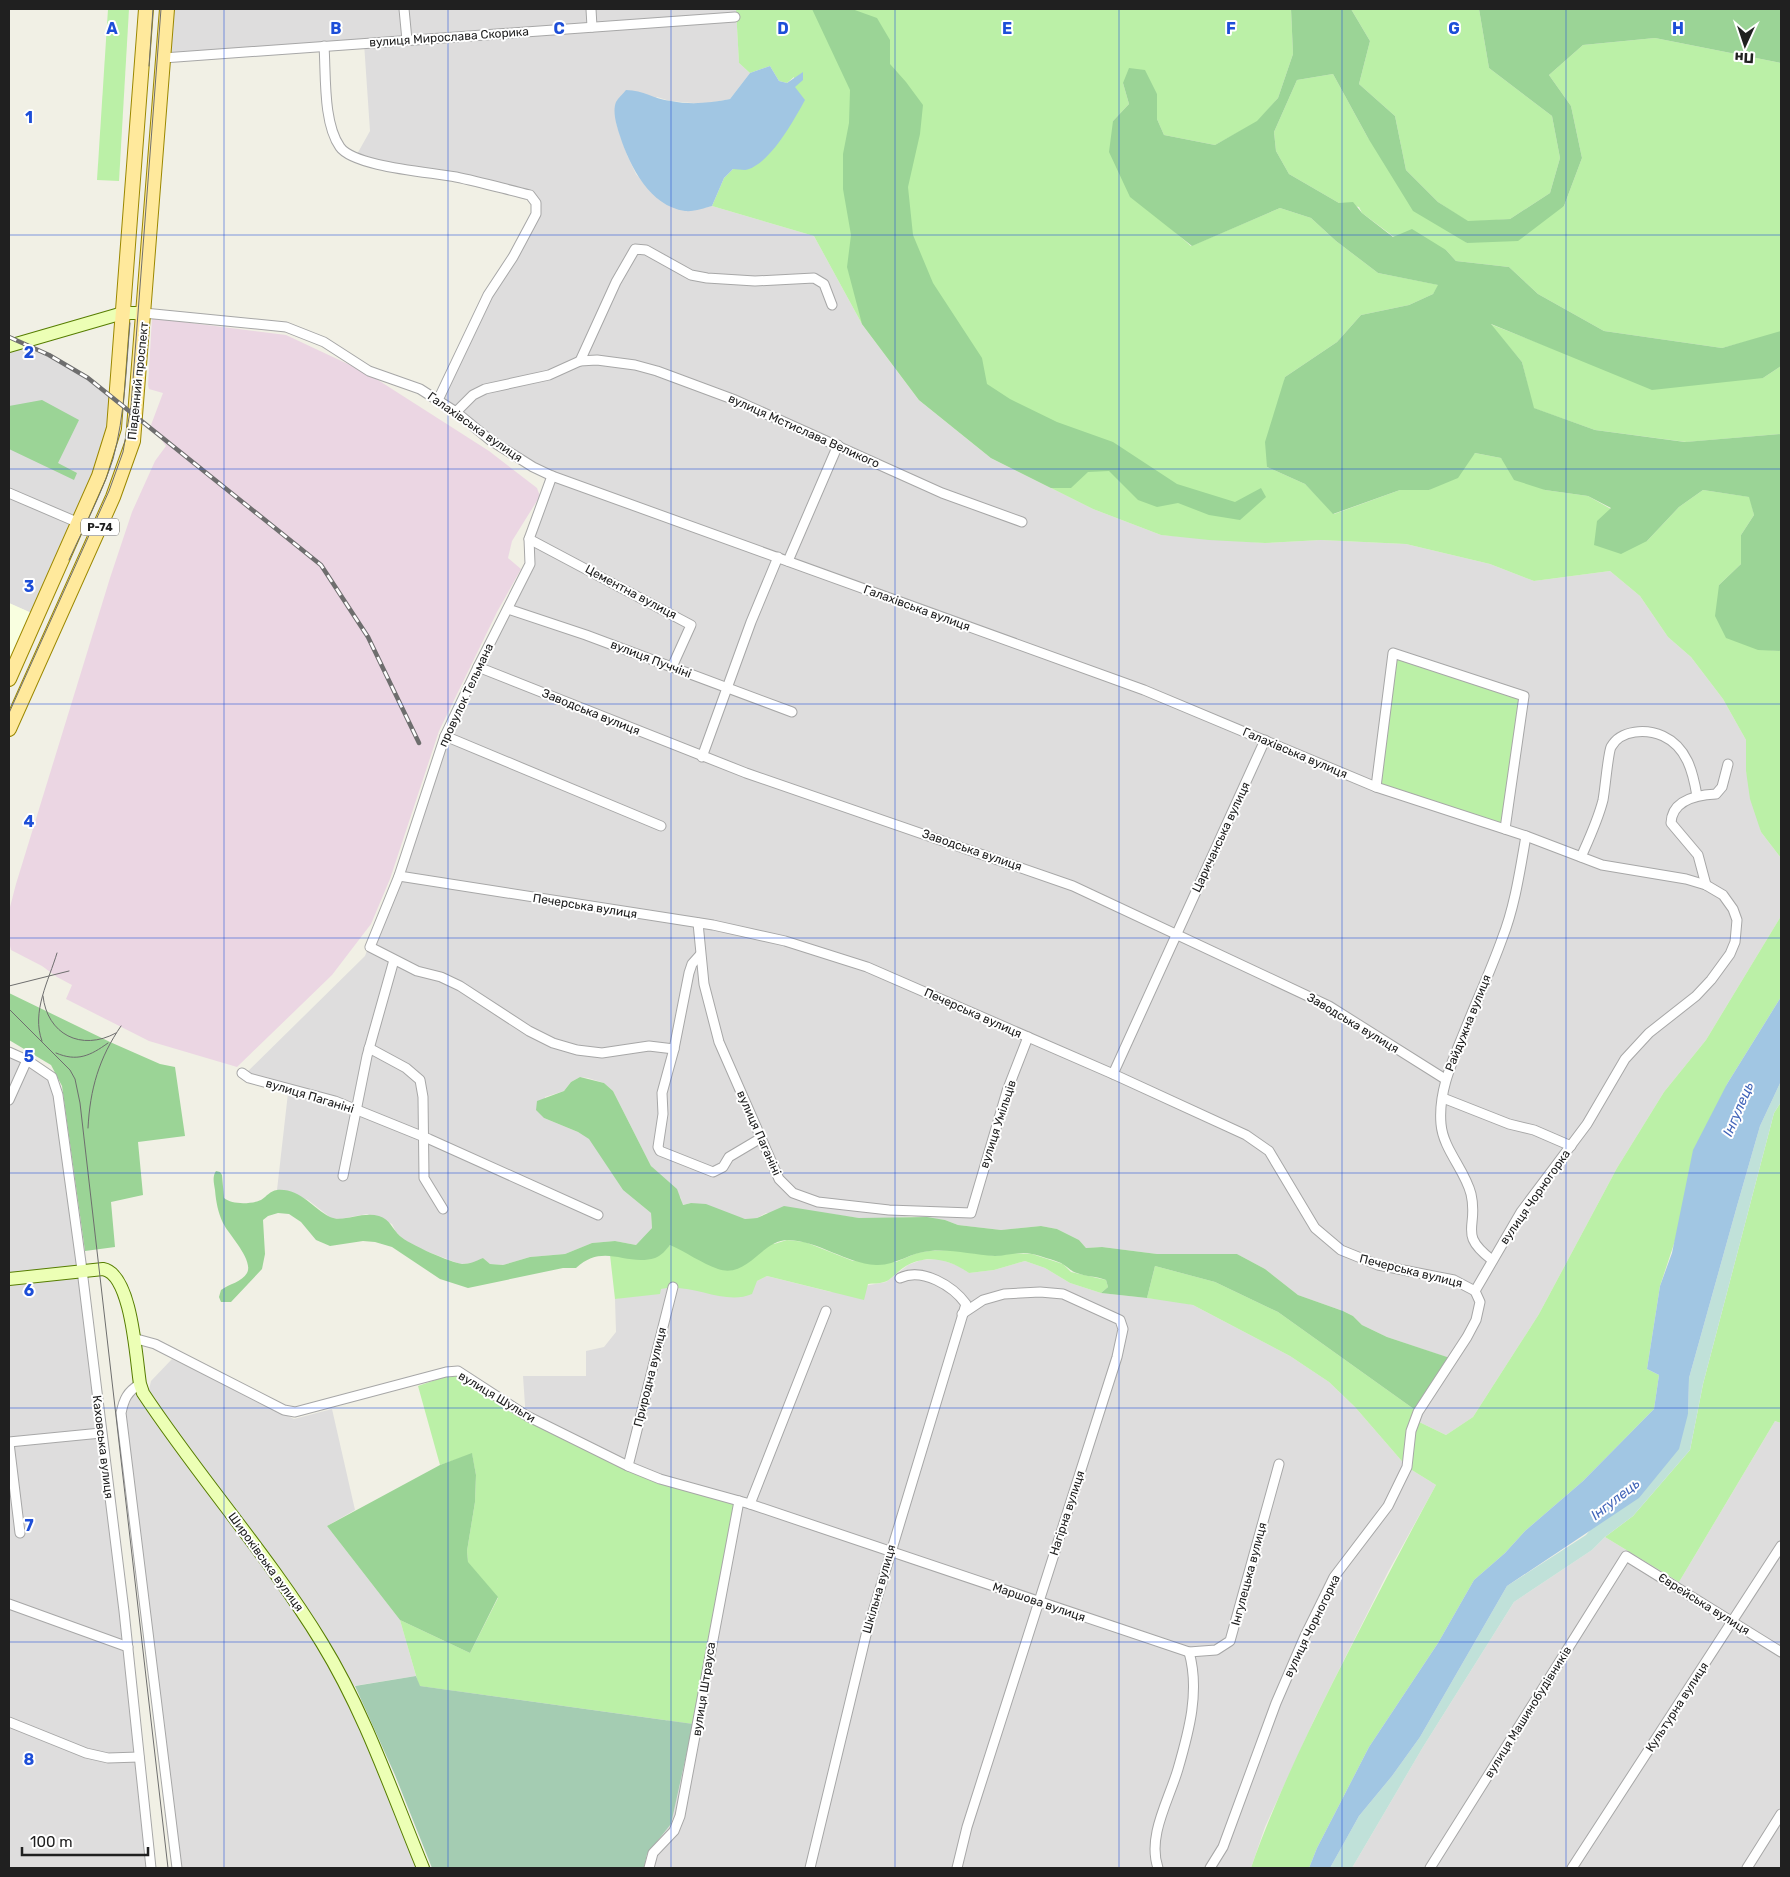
<svg xmlns="http://www.w3.org/2000/svg" width="1790" height="1877" font-family="Rubik,sans-serif">
	<rect width="100%" height="100%" fill="#f1f0e5"/>
	<!-- residential -->
	<g fill="#dedddd">
		<polygon points="167,9 736,9 739,63 750,73 730,99 704,104 670,101 657,97 616,123 627,155 636,174 650,191 687,211 712,206 814,236 862,324 919,400 991,458 1093,509 1161,535 1265,543 1321,540 1406,544 1490,564 1534,581 1610,571 1640,596 1668,637 1691,657 1723,699 1746,740 1746,771 1761,832 1781,858 1781,916 1706,1040 1664,1092 1617,1168 1539,1314 1473,1417 1446,1435 1415,1420 1452,1359 1387,1337 1362,1325 1353,1316 1343,1311 1298,1295 1265,1269 1237,1254 1157,1254 1102,1247 1086,1248 1079,1240 1057,1229 1041,1226 1001,1230 958,1225 945,1220 912,1216 889,1219 859,1218 823,1213 766,1213 757,1218 745,1219 691,1203 682,1205 681,1198 651,1166 613,1091 604,1083 588,1078 580,1077 571,1082 564,1091 545,1097 544,1118 578,1132 590,1139 623,1190 651,1213 652,1228 636,1245 615,1241 592,1243 565,1254 530,1257 503,1265 490,1264 483,1258 474,1263 460,1264 410,1245 396,1232 392,1224 367,1214 340,1219 331,1218 308,1200 285,1191 277,1190 288,1093 241,1078 365,956 445,736 530,564 529,539 552,476 533,467 438,400 488,295 536,214 529,195 356,156 370,131 364,43 163,58"/>
		<polygon points="20,342 49,355 88,378 117,401 114,428 36,615 9,603 9,346"/>
		<polygon points="9,1052 52,1077 58,1095 151,1868 9,1868"/>
		<polygon points="939,1259 959,1266 969,1273 994,1270 1025,1261 1045,1268 1070,1283 1101,1293 1175,1301 1193,1305 1290,1356 1329,1382 1355,1407 1407,1467 1436,1485 1388,1572 1315,1718 1265,1827 1251,1868 644,1868 647,1854 671,1824 658,1481 526,1420 523,1376 586,1376 586,1351 604,1347 616,1332 615,1299 673,1286 757,1281 767,1276 831,1292 886,1282 908,1265 921,1260"/>
		<polygon points="172,1359 294,1419 332,1409 355,1510 327,1526 400,1620 416,1676 347,1687 423,1868 177,1868 124,1400 140,1384 147,1398 151,1381"/>
		<polygon points="1775,1421 1781,1423 1781,1868 1352,1868 1423,1747 1514,1602 1592,1550 1605,1537 1679,1582"/>
	</g>
	<!-- industrial -->
	<polygon fill="#ebd6e3" points="152,318 286,335 367,373 489,451 537,488 540,496 512,541 508,558 521,569 497,612 439,731 390,879 371,924 332,975 237,1067 149,1041 66,999 72,985 57,977 42,966 11,950 9,942 9,911 16,884 110,578 132,512 155,461 166,446 151,425 163,393 149,389 148,385"/>
	<!-- education -->
	<polygon fill="#f9ffe0" points="9,603 36,615 9,678"/>
	<!-- grass -->
	<g fill="#bbf0a7">
		<polygon points="108,9 129,9 119,181 97,180"/>
		<path d="M736,9H1291L1293,54L1278,98L1257,122L1215,145L1164,135L1157,119V94L1123,83L1129,104L1113,121L1168,226L1191,246L1280,208L1311,218L1336,241L1378,273L1439,285L1433,294L1409,305L1361,315L1337,342L1285,377L1267,467L1305,484L1334,514L1400,490H1429L1475,453L1501,458L1545,490L1588,496L1611,509L1647,541L1679,507L1703,490L1750,497L1754,515L1741,535V564L1719,585L1758,649L1781,651V858L1761,832L1750,799L1746,771V740L1723,699L1691,657L1668,637L1640,596L1610,571L1534,581L1490,564L1406,544L1321,540L1265,543L1209,540L1161,535L1093,509L991,458L919,400L862,324L814,236L712,206L724,178L733,169C775,171 783,119 795,87L794,77L787,83L779,81L770,66L750,73L739,63Z"/>
		<polygon points="1351,9 1479,9 1489,68 1552,116 1560,158 1550,193 1510,219 1468,222 1438,202 1406,170 1395,116 1359,84 1370,41"/>
		<polygon points="1655,38 1781,63 1781,331 1779,333 1722,348 1604,331 1538,294 1509,267 1456,261 1446,250 1394,237 1362,213 1359,207 1339,203 1289,174 1276,151 1274,132 1297,80 1333,74 1368,138 1467,243 1564,206 1582,158 1571,106 1549,75 1583,45"/>
		<polygon points="1490,324 1564,353 1763,378 1781,366 1781,434 1686,442 1595,430 1533,408 1522,362"/>
		<polygon points="1393,653 1524,696 1505,829 1376,787"/>
		<path d="M1781,916V997L1727,1084L1660,1286L1647,1369L1659,1375L1654,1409L1583,1481L1525,1531L1505,1553L1474,1580L1438,1643L1369,1747L1317,1848L1309,1868H1251C1273,1805 1302,1744 1332,1684C1366,1617 1400,1551 1436,1485L1407,1467L1355,1407L1329,1382L1290,1356L1193,1305L1147,1298L1155,1266L1215,1282L1278,1312L1418,1412L1415,1420L1446,1435L1473,1417L1539,1314L1617,1168L1664,1092L1706,1040Z"/>
		<polygon points="1781,1102 1781,1423 1775,1421 1679,1582 1605,1537 1633,1516 1690,1450 1703,1384 1774,1113"/>
		<path d="M787,1240L805,1242L853,1261L896,1262L917,1253L929,1251L952,1250L996,1256L1013,1253L1032,1254L1063,1264L1071,1272L1106,1280L1108,1287L1101,1293L1070,1283L1045,1268L1025,1261L994,1270L969,1273C949,1259 925,1253 903,1268C897,1272 890,1281 884,1282C879,1284 873,1283 868,1284L864,1300L767,1276L757,1281L752,1294C724,1306 691,1282 661,1289L660,1294L615,1299L610,1255C633,1258 653,1264 670,1245L774,1244Z"/>
		<polygon points="458,1375 585,1446 735,1503 693,1724 419,1686 400,1620 470,1653 498,1598 468,1563 467,1551 475,1502 476,1475 472,1454 440,1465 418,1386 447,1376"/>
	</g>
	<!-- forest -->
	<g fill="#9bd496">
		<polygon points="812,9 852,9 877,18 890,40 890,64 906,82 923,105 920,134 908,187 913,235 933,283 982,358 987,384 1010,399 1057,422 1113,442 1177,484 1235,502 1261,488 1266,497 1240,520 1209,515 1178,503 1157,507 1138,500 1109,471 1088,472 1071,488 1051,488 991,458 919,400 862,324 847,267 851,235 843,189 843,154 849,123 850,90"/>
		<polygon points="1291,9 1351,9 1370,41 1359,84 1395,116 1406,170 1438,202 1468,221 1510,219 1550,193 1560,158 1552,116 1489,68 1479,9 1781,9 1781,63 1655,38 1583,45 1549,75 1571,106 1582,158 1564,206 1518,241 1467,243 1413,211 1368,138 1333,74 1297,80 1274,132 1276,151 1289,174 1339,203 1353,202 1362,213 1393,237 1412,229 1446,250 1456,261 1509,267 1538,294 1604,331 1722,348 1781,331 1781,366 1763,378 1652,390 1491,324 1522,362 1534,408 1595,430 1685,442 1781,434 1781,651 1758,650 1726,638 1715,616 1719,585 1741,564 1741,535 1754,515 1749,497 1703,490 1679,507 1647,541 1621,554 1594,545 1597,521 1611,508 1588,496 1545,490 1514,480 1501,458 1475,453 1458,478 1429,490 1400,490 1333,514 1305,484 1267,467 1265,442 1285,377 1337,342 1361,315 1409,305 1433,294 1438,285 1378,273 1336,241 1311,218 1280,208 1192,246 1130,197 1109,152 1113,121 1129,104 1123,83 1129,68 1145,70 1157,94 1157,119 1164,135 1215,145 1257,121 1278,98 1293,54"/>
		<polygon points="42,400 79,420 58,463 77,473 74,480 9,449 9,406"/>
		<polygon points="9,993 110,1042 160,1064 175,1067 185,1136 138,1142 143,1195 111,1202 115,1247 85,1251 62,1086 51,1065 9,1040"/>
		<path d="M580,1077L604,1083L613,1091L651,1166L677,1189L683,1205L691,1203L706,1204L745,1219L757,1218L784,1206L859,1218L927,1217L945,1220L958,1225L1001,1230L1041,1226L1057,1229L1079,1240L1086,1248L1102,1247L1157,1254H1237L1265,1269L1298,1295L1343,1311L1353,1316L1362,1325L1387,1337L1453,1359L1418,1412L1278,1312L1215,1282L1155,1266L1147,1298L1101,1293L1108,1287L1106,1280C1096,1276 1087,1277 1077,1273C1070,1271 1067,1266 1061,1263C1053,1260 1041,1256 1032,1254C1019,1251 1007,1256 995,1256C973,1255 953,1249 930,1251C911,1252 895,1266 876,1265C845,1263 819,1241 788,1240C761,1240 748,1279 718,1269C701,1263 686,1252 670,1245C666,1250 661,1256 655,1258C626,1267 604,1242 576,1268H563L468,1288L440,1279L392,1247L375,1242L363,1241L330,1246L316,1240L301,1222L289,1214L278,1213L268,1216L263,1220L265,1254L262,1269L231,1302H221L219,1297L221,1290C229,1284 242,1282 247,1273C254,1260 229,1235 223,1223C218,1212 216,1202 215,1190C214,1183 212,1177 216,1171L220,1172L222,1175L224,1198C232,1205 252,1204 261,1200C267,1196 270,1191 277,1190C300,1188 312,1208 330,1217C343,1223 362,1211 379,1216C390,1219 392,1229 400,1236C408,1244 452,1263 462,1264C470,1264 476,1261 483,1258L490,1264L503,1265L530,1257L565,1254L592,1243L615,1241L636,1245L652,1228L651,1213L623,1190L589,1139L578,1132L544,1118L536,1110L537,1101L564,1091L571,1082Z"/>
		<polygon points="472,1453 476,1475 475,1502 467,1551 468,1562 498,1597 470,1653 400,1620 327,1526 440,1465"/>
	</g>
	<!-- wetland -->
	<polygon fill="#c0e1d9" points="1781,1081 1781,1102 1774,1113 1703,1384 1690,1450 1633,1516 1605,1537 1592,1550 1514,1602 1423,1747 1352,1868 1330,1868 1359,1816 1392,1776 1420,1737 1507,1586 1586,1535 1688,1414 1689,1378 1737,1206 1760,1126"/>
	<!-- cemetery -->
	<polygon fill="#a4ccb2" points="416,1676 420,1686 693,1724 671,1824 647,1854 644,1868 432,1868 395,1775 355,1686"/>
	<!-- water -->
	<g fill="#a1c6e3">
		<path d="M770,66L779,81L787,83L803,72V80L795,87L805,100C794,120 769,166 745,170C741,170 736,169 733,169L724,178L712,206C704,208 694,212 685,211C650,206 630,167 620,136C617,127 612,112 616,102C618,98 623,94 626,90C644,90 653,99 671,101C691,105 710,103 730,99L750,73Z"/>
		<polygon points="1781,997 1781,1081 1760,1126 1737,1206 1689,1378 1688,1414 1679,1449 1639,1498 1507,1586 1420,1737 1392,1776 1359,1816 1330,1868 1309,1868 1317,1848 1369,1747 1438,1643 1474,1580 1505,1553 1525,1531 1583,1481 1654,1409 1659,1375 1647,1369 1660,1286 1672,1253 1693,1150 1727,1084"/>
	</g>
	<g fill="none" stroke-linecap="round" stroke-linejoin="round">
		<defs>
			<g id="minor">
				<polyline points="404,9 407,40"/>
				<polyline points="591,9 592,27"/>
				<path d="M324,46C326,75 323,123 340,147C354,167 431,172 456,177C480,182 505,189 530,195L536,203V214L513,257L488,295L438,400"/>
				<polyline points="163,58 735,17"/>
				<polyline points="144,313 286,327 324,342 369,371 420,389 456,412 490,440 533,467 552,476 1144,690 1376,787 1526,836 1602,865 1686,879 1706,885 1723,895 1733,909 1737,920 1735,942 1730,954 1711,980 1696,996 1649,1033 1625,1059 1587,1124 1521,1212 1475,1291 1480,1302 1476,1320 1467,1337 1418,1412 1411,1431 1407,1467 1388,1506 1334,1577 1305,1636 1276,1703 1223,1847 1210,1868"/>
				<polyline points="580,361 616,282 635,249 646,250 691,275 707,278 755,281 814,278 824,284 832,305"/>
				<polyline points="456,412 473,395 485,389 549,375 580,361 597,360 635,365 657,371 735,400 942,493 1022,522"/>
				<polyline points="552,476 529,539 530,564 478,667 445,736 399,876 370,947 417,971 441,977 460,986 529,1031 553,1043 577,1050 602,1053 649,1046 674,1049"/>
				<polyline points="9,493 79,523"/>
				<polyline points="529,539 691,625 672,667"/>
				<polyline points="788,561 838,445"/>
				<polyline points="508,609 586,635 792,712"/>
				<polyline points="478,667 746,773 1073,886 1329,1006 1445,1079"/>
				<polyline points="445,736 661,826"/>
				<polyline points="702,757 751,622 778,557"/>
				<polyline points="1376,787 1393,653 1524,696 1505,829"/>
				<path d="M1581,857C1589,839 1598,820 1603,800C1605,790 1608,753 1611,747C1621,729 1647,729 1663,736C1687,747 1693,772 1697,796"/>
				<polyline points="399,876 713,925 785,941 867,967 1113,1074 1246,1135 1269,1151 1315,1228 1341,1250 1378,1265 1454,1280 1475,1291"/>
				<path d="M1706,885L1698,855L1671,823C1672,800 1696,795 1716,794L1722,787L1728,764"/>
				<polyline points="698,923 704,984 719,1042 779,1179 793,1193 818,1202 889,1210 971,1213 1007,1091 1028,1037"/>
				<polyline points="700,955 692,964 689,973 674,1049 662,1093 663,1114 658,1147 660,1151 713,1172 723,1167 729,1157 761,1138"/>
				<polyline points="369,1048 406,1068 420,1080 423,1097 424,1178 443,1209"/>
				<polyline points="9,1052 27,1060 52,1077 58,1095 82,1270 124,1611 151,1868"/>
				<polyline points="242,1073 249,1078 335,1101 429,1139 598,1215"/>
				<polyline points="1113,1074 1265,740"/>
				<polyline points="1443,1098 1509,1124 1534,1130 1571,1146"/>
				<polyline points="9,1100 27,1060"/>
				<polyline points="343,1176 367,1056 394,960"/>
				<path d="M1492,1260C1457,1233 1479,1228 1471,1194C1465,1170 1443,1149 1441,1124C1438,1091 1453,1060 1465,1030C1477,1000 1491,970 1502,939C1515,906 1520,870 1526,836"/>
				<polyline points="133,1338 155,1344 284,1410 295,1412 446,1372 458,1371 527,1416 628,1466 660,1479 750,1504 1189,1652 1216,1650 1230,1641 1279,1464"/>
				<path d="M140,1384C127,1392 124,1399 121,1413L177,1868"/>
				<polyline points="9,1442 101,1433"/>
				<polyline points="9,1443 20,1533"/>
				<polyline points="628,1466 673,1287"/>
				<polyline points="750,1504 826,1311"/>
				<polyline points="9,1604 128,1647"/>
				<polyline points="9,1722 86,1753 108,1758 139,1757"/>
				<polyline points="649,1868 653,1853 674,1831 680,1816 739,1501"/>
				<path d="M810,1868L866,1635L966,1304C953,1286 922,1267 900,1278"/>
				<polyline points="957,1868 967,1827 1117,1357 1123,1329 1120,1320 1063,1294 1040,1292 1004,1294 983,1300 962,1314"/>
				<path d="M1158,1868C1147,1836 1169,1800 1178,1769C1189,1731 1200,1691 1189,1652"/>
				<polyline points="1430,1868 1626,1556 1781,1652"/>
				<polyline points="1572,1868 1781,1546"/>
				<polyline points="1747,1868 1781,1814"/>
			</g>
			<g id="secondary">
				<polyline points="9,346 123,313 144,313"/>
				<path d="M9,1279L103,1269C132,1274 136,1359 140,1384L143,1393C200,1479 269,1556 322,1643C365,1713 392,1793 423,1868"/>
			</g>
			<g id="primary">
				<polyline points="9,679 99,476 114,428 146,9"/>
				<polyline points="9,729 113,497 133,441 167,9"/>
			</g>
		</defs>
		<!-- minor casing -->
		<use href="#minor" stroke="#a7a7a7" stroke-width="11"/>
		<!-- secondary casing -->
		<use href="#secondary" stroke="#567d00" stroke-width="14"/>
		<!-- primary casing -->
		<use href="#primary" stroke="#9b8800" stroke-width="16"/>
		<!-- minor -->
		<use href="#minor" stroke="#fff" stroke-width="9"/>
		<!-- secondary -->
		<use href="#secondary" stroke="#ecffb5" stroke-width="12"/>
		<!-- primary -->
		<use href="#primary" stroke="#ffe99c" stroke-width="14"/>
		<!-- tram -->
		<g stroke="#6e6e6e" stroke-width="1">
			<polyline points="149,66 153,9"/>
			<path d="M69,560C84,527 102,493 113,459C125,415 126,368 130,323"/>
			<polyline points="9,713 109,491 123,452 131,406 161,9"/>
			<polyline points="9,986 69,971"/>
			<path d="M43,996C47,1034 81,1052 116,1033"/>
			<polyline points="9,1009 70,1070 75,1079 80,1103 168,1868"/>
			<path d="M42,1041C31,1012 49,980 57,953"/>
			<path d="M56,1053C77,1062 90,1056 108,1043"/>
			<path d="M88,1128C90,1089 99,1058 121,1026"/>
		</g>
		<defs>
			<polyline id="rail" points="9,337 49,355 88,378 321,565 368,637 419,743"/>
		</defs>
		<!-- rail casing -->
		<use href="#rail" stroke="#6e6e6e" stroke-width="4.5"/>
		<!-- rail -->
		<use href="#rail" stroke="#fff" stroke-width="2.5" stroke-dasharray="8" stroke-linecap="butt"/>
	</g>
	<!-- grid -->
	<path fill="none" stroke="#1d4ed8" stroke-width="1" stroke-opacity="0.55" d="M224,9V1868M448,9V1868M671,9V1868M895,9V1868M1119,9V1868M1342,9V1868M1566,9V1868M9,235H1781M9,469H1781M9,704H1781M9,938H1781M9,1173H1781M9,1408H1781M9,1642H1781"/>
	<g text-anchor="middle" stroke-width="4" stroke-linejoin="round" paint-order="stroke">
		<!-- shield labels -->
		<rect fill="#fff" stroke="#636363" stroke-width="1" x="81" y="518.5" width="38" height="17" rx="4"/>
		<g font-size="11" font-weight="bold" fill="#202020">
			<text x="100" y="531">Р-74</text>
		</g>
		<!-- street labels -->
		<g font-size="12" fill="#202020" stroke="#fff">
			<text transform="translate(449 37) rotate(-4)" y="4">вулиця Мирослава Скорика</text>
			<text transform="translate(138 381) rotate(-84)" y="4">Південний проспект</text>
			<text transform="translate(475 427) rotate(35)" y="4">Галахівська вулиця</text>
			<text transform="translate(804 431) rotate(24)" y="4">вулиця Мстислава Великого</text>
			<text transform="translate(631 592) rotate(28)" y="4">Цементна вулиця</text>
			<text transform="translate(917 608) rotate(20)" y="4">Галахівська вулиця</text>
			<text transform="translate(651 659) rotate(21)" y="4">вулиця Пуччіні</text>
			<text transform="translate(466 695) rotate(-65)" y="4">провулок Тельмана</text>
			<text transform="translate(591 712) rotate(22)" y="4">Заводська вулиця</text>
			<text transform="translate(1295 753) rotate(23)" y="4">Галахівська вулиця</text>
			<text transform="translate(1221 837) rotate(-65)" y="4">Царичанська вулиця</text>
			<text transform="translate(972 850) rotate(19)" y="4">Заводська вулиця</text>
			<text transform="translate(585 906) rotate(9)" y="4">Печерська вулиця</text>
			<text transform="translate(973 1013) rotate(24)" y="4">Печерська вулиця</text>
			<text transform="translate(1353 1023) rotate(31)" y="4">Заводська вулиця</text>
			<text transform="translate(1468 1023) rotate(-68)" y="4">Райдужна вулиця</text>
			<text transform="translate(310 1096) rotate(17)" y="4">вулиця Паганіні</text>
			<text transform="translate(998 1124) rotate(-72)" y="4">вулиця Умільців</text>
			<text transform="translate(759 1133) rotate(66)" y="4">вулиця Паганіні</text>
			<text transform="translate(1535 1197) rotate(-55)" y="4">вулиця Чорногорка</text>
			<text transform="translate(1411 1271) rotate(14)" y="4">Печерська вулиця</text>
			<text transform="translate(650 1377) rotate(-76)" y="4">Природна вулиця</text>
			<text transform="translate(497 1397) rotate(31)" y="4">вулиця Шульги</text>
			<text transform="translate(103 1447) rotate(83)" y="4">Каховська вулиця</text>
			<text transform="translate(1067 1513) rotate(-72)" y="4">Нагірна вулиця</text>
			<text transform="translate(266 1562) rotate(54)" y="4">Широківська вулиця</text>
			<text transform="translate(1249 1574) rotate(-75)" y="4">Інгулецька вулиця</text>
			<text transform="translate(879 1589) rotate(-74)" y="4">Шкільна вулиця</text>
			<text transform="translate(1039 1602) rotate(19)" y="4">Маршова вулиця</text>
			<text transform="translate(1704 1604) rotate(32)" y="4">Єврейська вулиця</text>
			<text transform="translate(1312 1626) rotate(-64)" y="4">вулиця Чорногорка</text>
			<text transform="translate(704 1689) rotate(-81)" y="4">вулиця Штрауса</text>
			<text transform="translate(1677 1707) rotate(-57)" y="4">Культурна вулиця</text>
			<text transform="translate(1528 1712) rotate(-58)" y="4">вулиця Машинобудівників</text>
		</g>
		<!-- water labels -->
		<g font-size="14" font-style="italic" fill="#4265b9" stroke="#fff">
			<text transform="translate(1738 1109) rotate(-67)" y="5">Інгулець</text>
			<text transform="translate(1615 1499) rotate(-38)" y="5">Інгулець</text>
		</g>
	</g>
	<g font-size="16" text-anchor="middle" font-weight="bold" fill="#1d4ed8" stroke="#fff" stroke-width="4" stroke-linejoin="round" paint-order="stroke">
		<text x="112" y="34">A</text>
		<text x="336" y="34">B</text>
		<text x="559" y="34">C</text>
		<text x="783" y="34">D</text>
		<text x="1007" y="34">E</text>
		<text x="1231" y="34">F</text>
		<text x="1454" y="34">G</text>
		<text x="1678" y="34">H</text>
		<text x="29" y="123">1</text>
		<text x="29" y="358">2</text>
		<text x="29" y="592">3</text>
		<text x="29" y="827">4</text>
		<text x="29" y="1062">5</text>
		<text x="29" y="1296">6</text>
		<text x="29" y="1531">7</text>
		<text x="29" y="1765">8</text>
	</g>
	<!-- border -->
	<rect width="1790" height="1877" fill="none" stroke="#202020" stroke-width="20"/>
	<!-- north arrow -->
	<g transform="translate(1745 45) rotate(183)" stroke="#ffffff" stroke-width="4" paint-order="stroke">
	<path d="M0-4L9 19L0 12L-9 19Z" fill="#202020"/>
	<text y="-8" font-size="14" font-weight="bold" text-anchor="middle" fill="#202020">Пн</text>
	</g>
	<!-- scale -->
	<path d="M22 1847v8h126v-8" fill="none" stroke="#202020" stroke-width="2.5"/>
	<text x="30" y="1847" font-size="15" fill="#202020" stroke="#ffffff" stroke-width="4" paint-order="stroke">100 m</text>
</svg>
